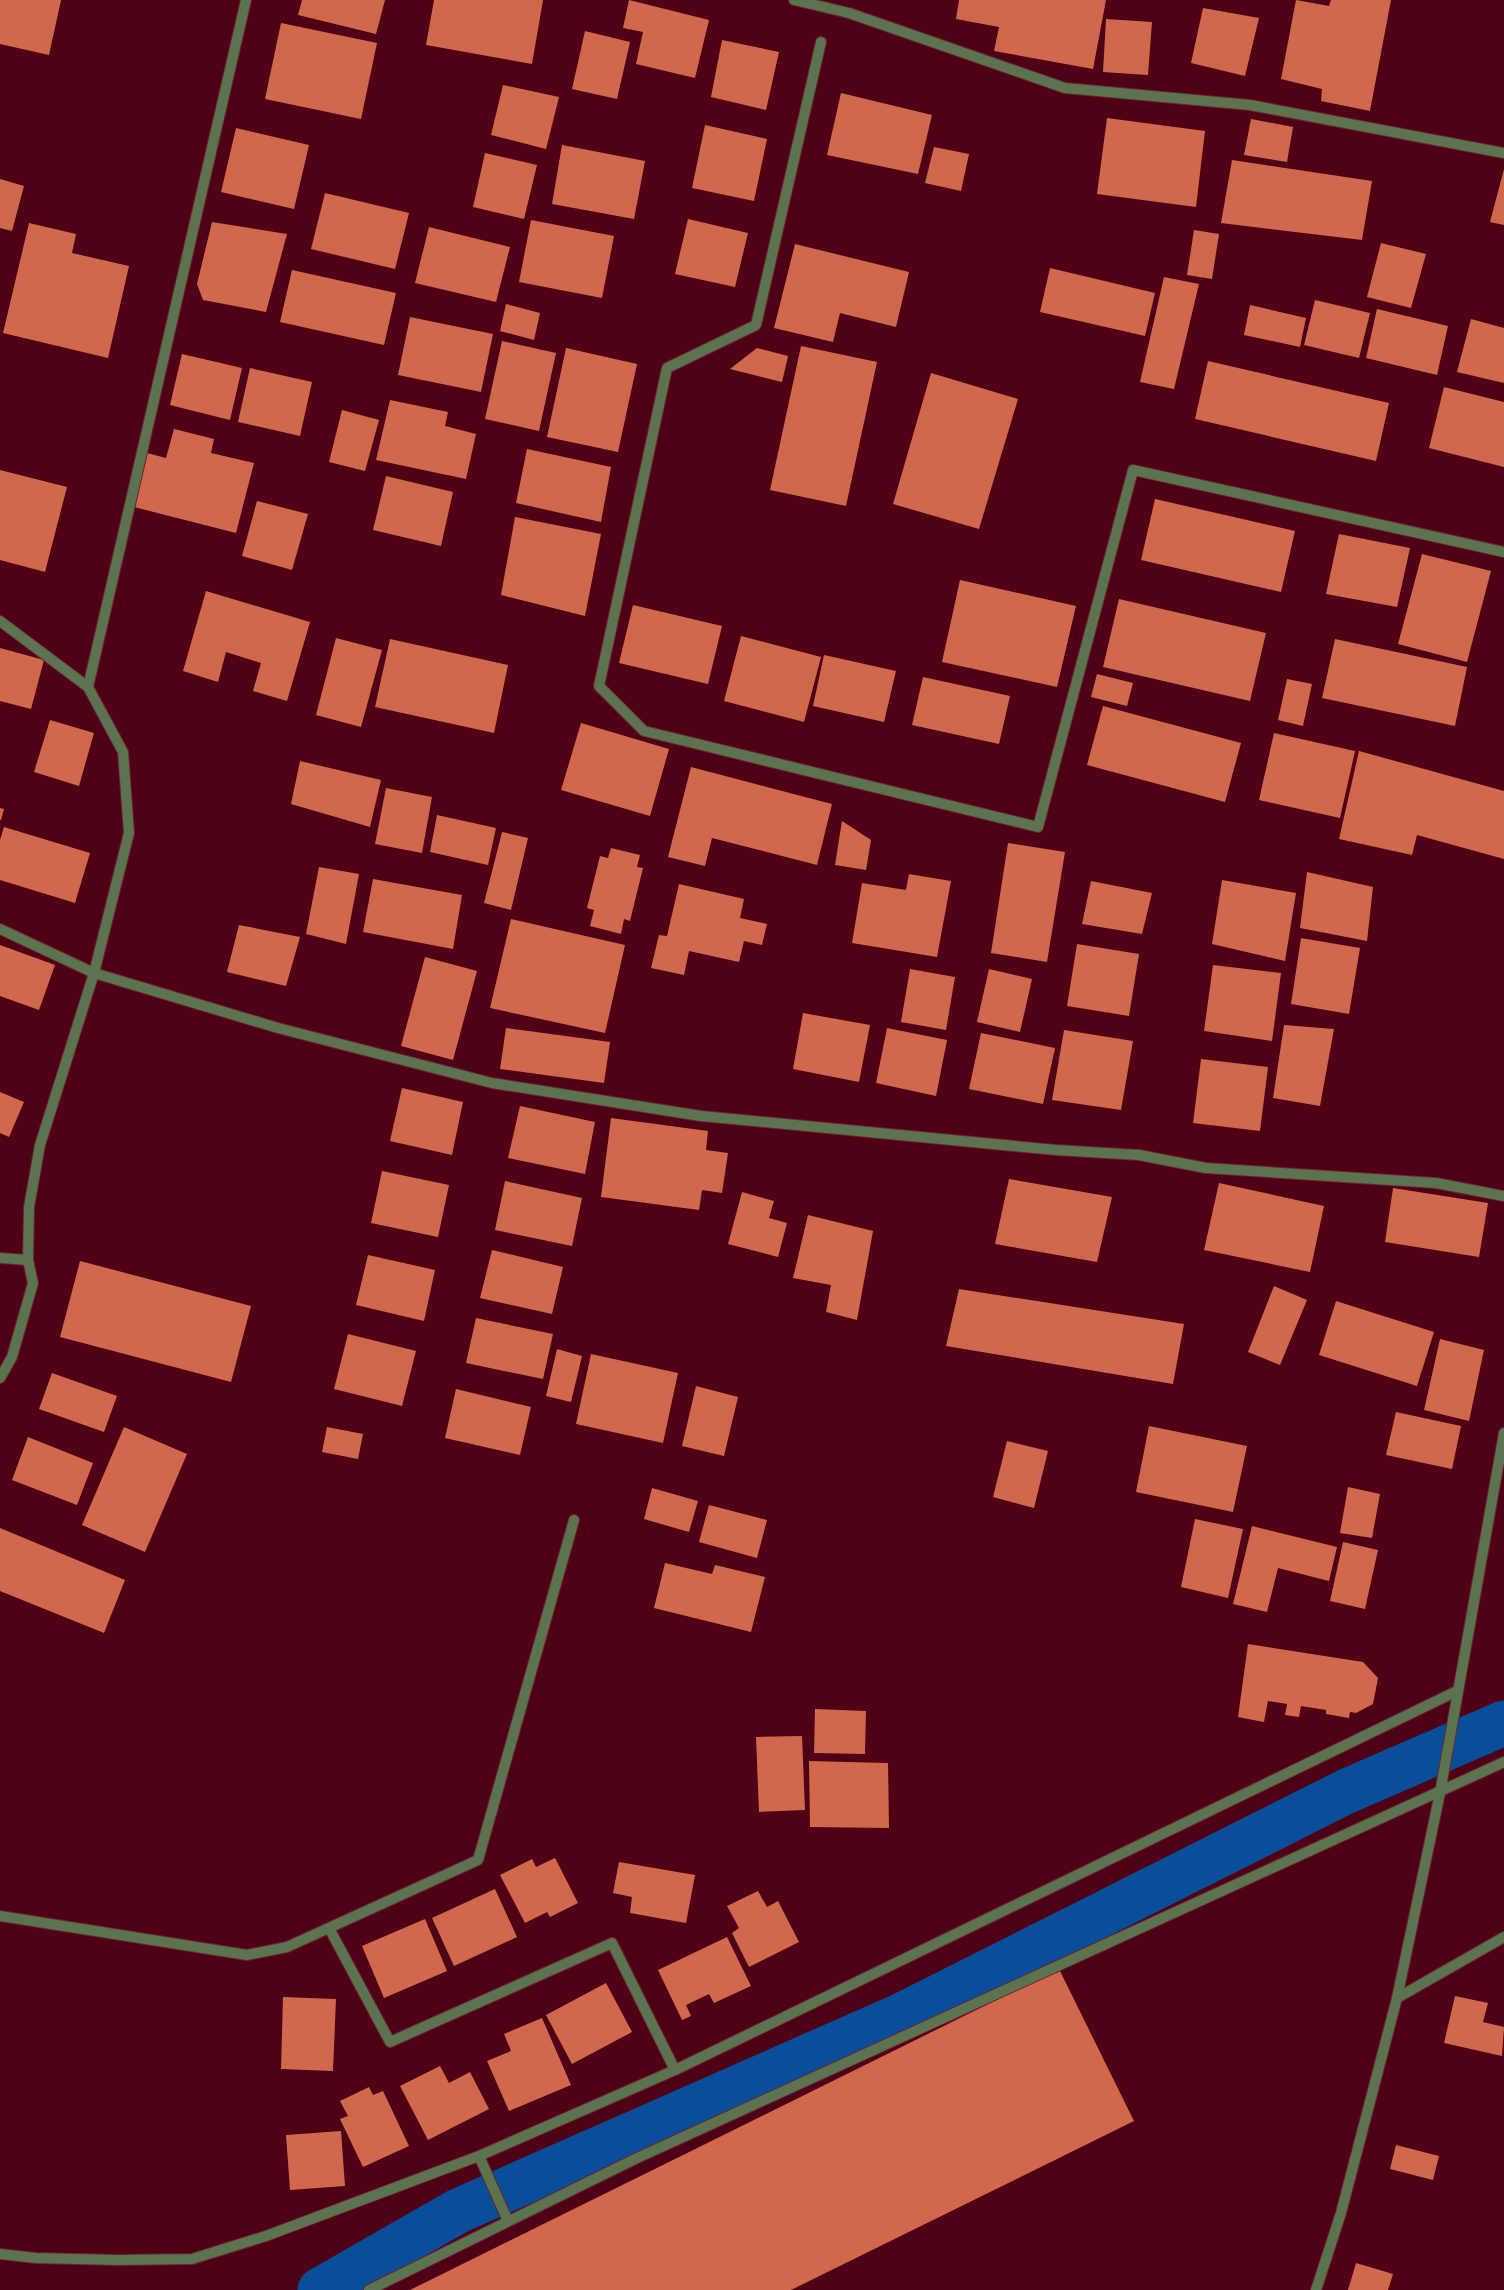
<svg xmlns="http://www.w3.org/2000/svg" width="1504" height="2290" font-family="'DejaVu Sans',sans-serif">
	<rect width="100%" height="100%" fill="#4f0115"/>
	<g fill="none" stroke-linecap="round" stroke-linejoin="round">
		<!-- canal -->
		<polyline stroke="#084e9a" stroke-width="45" points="320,2290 458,2211 900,2016 1347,1791 1504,1723"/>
	</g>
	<!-- building -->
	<g fill="#d1684d">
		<polygon points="0,0 61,0 49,55 0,44"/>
		<polygon points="302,0 385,0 376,34 298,15"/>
		<polygon points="434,0 543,0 532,64 426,45"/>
		<polygon points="629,0 709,20 695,78 636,64 643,32 623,28"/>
		<polygon points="959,0 1106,0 1093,69 994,51 999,27 956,19"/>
		<polygon points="1296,0 1329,6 1331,0 1391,0 1370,111 1321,101 1322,89 1281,79"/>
		<polygon points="1203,8 1259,18 1245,76 1191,63"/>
		<polygon points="1106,19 1152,22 1148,75 1103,72"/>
		<polygon points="281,23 377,43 361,119 265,99"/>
		<polygon points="585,31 630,42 617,99 572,89"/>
		<polygon points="722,40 779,52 766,110 711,97"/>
		<polygon points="503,85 559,97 546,149 491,135"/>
		<polygon points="841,93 932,115 918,174 827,155"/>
		<polygon points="1107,118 1205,131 1196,207 1097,194"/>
		<polygon points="1251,119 1293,127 1287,162 1244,155"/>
		<polygon points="705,125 767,139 754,201 692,188"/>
		<polygon points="236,128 309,145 294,209 221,192"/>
		<polygon points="562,145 645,161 634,219 552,204"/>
		<polygon points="934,147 969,154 961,191 925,183"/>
		<polygon points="485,153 537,165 524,219 473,207"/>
		<polygon points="1232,160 1372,181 1362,240 1221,223"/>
		<polygon points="1504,169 1504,225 1490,222"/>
		<polygon points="0,179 24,186 12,231 0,228"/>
		<polygon points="325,193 409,213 395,269 311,249"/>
		<polygon points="688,219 748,233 735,287 675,274"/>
		<polygon points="531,220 614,236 602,298 519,282"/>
		<polygon points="212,222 287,234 266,312 203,300 197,284"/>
		<polygon points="29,223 76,234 72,253 129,266 108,358 3,333"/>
		<polygon points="429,227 510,247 496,302 415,283"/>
		<polygon points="1194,230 1219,234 1212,279 1187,275"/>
		<polygon points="1381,243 1426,254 1411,308 1367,297"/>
		<polygon points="795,244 909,272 896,327 840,313 833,342 774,328"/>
		<polygon points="1050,268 1155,293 1145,336 1040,312"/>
		<polygon points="292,270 396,293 384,345 280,322"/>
		<polygon points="1164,277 1199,284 1174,389 1140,382"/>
		<polygon points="1315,300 1370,313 1359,358 1304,345"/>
		<polygon points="506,304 540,313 534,340 500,331"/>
		<polygon points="1250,305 1306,318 1300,347 1244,335"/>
		<polygon points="1377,309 1448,326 1437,375 1366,358"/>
		<polygon points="410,317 493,334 481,392 398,375"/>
		<polygon points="1471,319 1504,328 1504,383 1457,372"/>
		<polygon points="502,341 556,353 539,431 485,419"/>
		<polygon points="801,346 877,362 846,506 770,490"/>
		<polygon points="566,348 637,364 618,452 547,437"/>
		<polygon points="757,348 788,356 782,382 730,369"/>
		<polygon points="182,354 242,368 230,420 170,405"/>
		<polygon points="1208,361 1389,403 1376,461 1195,419"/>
		<polygon points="250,368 312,382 300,436 238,422"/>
		<polygon points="931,373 1018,399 979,529 893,504"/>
		<polygon points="1444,387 1504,402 1504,467 1429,448"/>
		<polygon points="390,400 448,412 445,426 476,434 466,479 376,460"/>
		<polygon points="342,410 379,420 365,471 329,462"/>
		<polygon points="174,429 214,439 211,453 254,463 236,533 134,507 147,453 166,458"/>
		<polygon points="527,449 611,467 601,522 516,503"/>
		<polygon points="0,470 67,487 45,572 0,560"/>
		<polygon points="386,476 453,492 441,546 373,530"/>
		<polygon points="1155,499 1295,531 1281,592 1141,560"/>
		<polygon points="257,501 308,514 292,570 242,556"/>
		<polygon points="515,517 601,534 585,616 501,595"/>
		<polygon points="1339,534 1410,548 1397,607 1326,594"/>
		<polygon points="1422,554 1491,571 1467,662 1398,644"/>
		<polygon points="960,580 1076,606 1057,687 942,662"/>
		<polygon points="206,591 310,622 287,701 253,691 261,663 226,652 218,682 183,671"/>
		<polygon points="1119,599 1266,633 1250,701 1103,667"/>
		<polygon points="633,605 722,626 708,684 619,663"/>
		<polygon points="741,636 821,657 804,722 724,701"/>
		<polygon points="336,638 382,650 361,727 316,715"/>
		<polygon points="390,639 508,665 494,733 375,707"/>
		<polygon points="1335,639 1467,667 1455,726 1322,698"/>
		<polygon points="0,648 44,660 31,709 0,701"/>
		<polygon points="824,655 896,671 884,722 813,706"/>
		<polygon points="1097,674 1133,683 1127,706 1091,697"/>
		<polygon points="923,677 1010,696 999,744 912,725"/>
		<polygon points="1287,679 1312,684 1303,726 1278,720"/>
		<polygon points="1103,706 1241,743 1225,802 1087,765"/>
		<polygon points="50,720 94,733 79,786 34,772"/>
		<polygon points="581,723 669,749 650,816 561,790"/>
		<polygon points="1274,733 1355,751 1340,818 1259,800"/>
		<polygon points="1359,751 1504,791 1504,859 1417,835 1412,855 1339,839"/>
		<polygon points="300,761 381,780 370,827 291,804"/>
		<polygon points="691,767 832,804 817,865 712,838 705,866 668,857"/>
		<polygon points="386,788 432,797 422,853 375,844"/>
		<polygon points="0,808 4,809 1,820 0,820"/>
		<polygon points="437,815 496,828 488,865 430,852"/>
		<polygon points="842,821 871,840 866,870 835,865"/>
		<polygon points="4,827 90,853 75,903 0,880 0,840"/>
		<polygon points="502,832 528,838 511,910 484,903"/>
		<polygon points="1008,843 1065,852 1047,962 991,953"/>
		<polygon points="611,848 640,855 637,867 643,868 630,921 624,919 621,934 590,926 594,910 587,908 600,856 608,858"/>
		<polygon points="319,867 359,874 346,944 306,934"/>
		<polygon points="1307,872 1373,887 1367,941 1300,928"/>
		<polygon points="909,874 951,881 937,957 852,943 862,883 906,890"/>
		<polygon points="373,879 462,895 453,949 363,932"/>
		<polygon points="1222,880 1296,893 1285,961 1212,944"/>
		<polygon points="1091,881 1152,893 1142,934 1082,924"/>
		<polygon points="679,884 744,899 740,918 767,924 762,945 744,941 739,962 689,951 684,975 651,968 659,935 667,936"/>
		<polygon points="511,919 625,945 605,1033 490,1008"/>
		<polygon points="239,925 300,937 286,986 227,972"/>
		<polygon points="1301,938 1360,948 1349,1014 1291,1004"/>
		<polygon points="1077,944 1139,954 1129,1016 1067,1006"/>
		<polygon points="0,945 55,965 39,1010 0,996"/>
		<polygon points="425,957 477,971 453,1060 401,1046"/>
		<polygon points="1213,965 1281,973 1272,1041 1204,1031"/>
		<polygon points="910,969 955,977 946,1030 901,1022"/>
		<polygon points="989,969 1032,979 1020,1032 977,1022"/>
		<polygon points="803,1013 870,1025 859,1082 793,1069"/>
		<polygon points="1284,1025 1334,1029 1320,1106 1273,1098"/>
		<polygon points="506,1028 610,1042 604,1083 500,1069"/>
		<polygon points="887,1028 947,1040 936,1096 876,1083"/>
		<polygon points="1064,1030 1133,1041 1121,1110 1052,1100"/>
		<polygon points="981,1033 1055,1048 1043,1104 969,1089"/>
		<polygon points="1201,1059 1268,1067 1260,1131 1193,1123"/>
		<polygon points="402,1088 463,1102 452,1155 390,1141"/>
		<polygon points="0,1092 24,1102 9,1137 0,1133"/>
		<polygon points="520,1106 595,1122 585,1174 508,1158"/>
		<polygon points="611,1118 708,1131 706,1150 728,1153 722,1193 702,1190 699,1210 601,1197"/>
		<polygon points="382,1171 449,1185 438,1237 371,1223"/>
		<polygon points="1009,1179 1112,1197 1097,1262 995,1244"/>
		<polygon points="505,1181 582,1198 572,1246 495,1230"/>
		<polygon points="1219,1183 1324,1206 1310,1272 1204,1250"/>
		<polygon points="1393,1188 1488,1203 1479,1257 1385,1242"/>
		<polygon points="742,1192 774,1201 769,1218 787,1223 778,1257 728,1244"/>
		<polygon points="808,1215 873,1231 857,1320 826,1312 831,1285 793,1278"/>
		<polygon points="492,1250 563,1267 552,1314 480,1298"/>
		<polygon points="368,1255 435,1270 424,1321 356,1305"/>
		<polygon points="80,1261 251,1306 231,1382 60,1337"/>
		<polygon points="1274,1286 1307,1300 1280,1365 1248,1352"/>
		<polygon points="959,1289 1184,1324 1173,1384 946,1346"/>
		<polygon points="1336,1301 1434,1332 1417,1386 1319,1355"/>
		<polygon points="476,1318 553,1334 543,1379 466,1363"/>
		<polygon points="348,1334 416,1351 402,1406 334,1389"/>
		<polygon points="1440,1339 1484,1350 1469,1421 1424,1410"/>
		<polygon points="557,1349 582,1356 571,1402 546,1396"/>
		<polygon points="591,1354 678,1373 663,1443 576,1424"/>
		<polygon points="52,1373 117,1396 104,1432 39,1409"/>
		<polygon points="696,1386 738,1397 724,1456 682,1446"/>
		<polygon points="456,1389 531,1407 520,1455 445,1438"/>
		<polygon points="1396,1412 1461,1426 1452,1469 1386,1455"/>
		<polygon points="1149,1426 1247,1446 1233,1512 1136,1492"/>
		<polygon points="124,1427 187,1454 145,1552 82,1525"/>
		<polygon points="327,1427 363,1434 358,1459 322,1452"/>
		<polygon points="28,1437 93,1463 77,1505 12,1480"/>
		<polygon points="1007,1441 1048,1451 1034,1508 993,1497"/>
		<polygon points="1348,1487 1380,1494 1372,1538 1340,1533"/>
		<polygon points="652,1488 698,1501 689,1532 644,1519"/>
		<polygon points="709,1505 767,1520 757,1558 699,1542"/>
		<polygon points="1195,1519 1243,1529 1228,1598 1181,1587"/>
		<polygon points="1252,1526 1337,1547 1329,1581 1278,1568 1267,1612 1233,1604"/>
		<polygon points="0,1528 125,1580 104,1633 0,1591"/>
		<polygon points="1343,1542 1378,1550 1365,1609 1330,1601"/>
		<polygon points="665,1563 712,1574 715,1565 765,1577 751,1632 654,1608"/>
		<polygon points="1248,1644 1363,1662 1378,1678 1373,1704 1356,1713 1350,1712 1349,1718 1326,1714 1326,1710 1301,1706 1299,1717 1285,1715 1287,1704 1268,1701 1264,1722 1238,1717"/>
		<polygon points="815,1709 866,1711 865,1754 814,1753"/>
		<polygon points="802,1736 805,1810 759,1812 756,1737"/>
		<polygon points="809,1761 888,1763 889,1828 810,1827"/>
		<polygon points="555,1858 578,1903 550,1917 547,1912 525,1923 500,1875 532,1859 536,1867"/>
		<polygon points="619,1862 695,1875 686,1923 630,1913 632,1897 613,1893"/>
		<polygon points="495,1889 517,1937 454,1966 432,1918"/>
		<polygon points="758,1891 767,1907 778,1901 799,1942 749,1967 732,1933 739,1928 727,1906"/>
		<polygon points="425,1919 447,1971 384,1998 362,1946"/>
		<polygon points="727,1937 751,1986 714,2003 709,1994 686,2005 691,2016 682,2020 658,1970"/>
		<polygon points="1059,1969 1134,2121 791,2290 410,2290"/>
		<polygon points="606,1983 632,2032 572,2064 546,2015"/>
		<polygon points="1455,1996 1488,2003 1483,2022 1504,2027 1502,2056 1444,2043"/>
		<polygon points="283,1997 336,1999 333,2071 281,2069"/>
		<polygon points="542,2018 571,2085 509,2111 487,2061 511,2051 504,2034"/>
		<polygon points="440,2066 449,2083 470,2072 489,2109 428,2140 400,2086"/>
		<polygon points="369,2087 373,2095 383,2091 409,2146 363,2167 340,2119 348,2116 340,2101"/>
		<polygon points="341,2131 345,2186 290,2190 286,2135"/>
		<polygon points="1396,2145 1439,2156 1433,2180 1390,2169"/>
		<polygon points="1356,2263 1393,2274 1388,2290 1348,2290"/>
	</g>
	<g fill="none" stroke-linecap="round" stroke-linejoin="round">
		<defs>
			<polyline id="service" points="794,0 849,13 1065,88 1250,105 1504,153"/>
			<g id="minor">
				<polyline points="821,42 756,325 667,368 599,686 644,731 1038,827 1133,470 1504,552"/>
				<polyline points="0,621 88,687"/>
				<polyline points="0,929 94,973 278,1028 492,1083 701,1116 1056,1150 1139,1155 1206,1168 1436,1183 1504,1196"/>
				<polyline points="0,1258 28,1260"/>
				<polyline points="0,1378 12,1357 33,1283 28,1260 29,1207 40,1145 94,973 129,833 123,752 88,687 246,0"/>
				<polyline points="0,1916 247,1955 287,1947 478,1860 574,1520"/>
				<polyline points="329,1928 390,2042 612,1943 675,2070"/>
				<polyline points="1397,1998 1504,1937"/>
				<polyline points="479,2156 508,2221"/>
				<polyline points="0,2254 36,2258 118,2260 192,2259 266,2236 479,2156 675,2070 1457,1691"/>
				<polyline points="369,2290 635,2159 1504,1762"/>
			</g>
			<polyline id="tertiary" points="1316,2290 1341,2213 1397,1998 1440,1793 1504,1433"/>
		</defs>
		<!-- service casing -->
		<use href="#service" stroke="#6b2233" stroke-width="12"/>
		<!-- minor casing -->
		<use href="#minor" stroke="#6b2233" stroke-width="12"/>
		<!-- tertiary casing -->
		<use href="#tertiary" stroke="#6b2233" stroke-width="12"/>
		<!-- service -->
		<use href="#service" stroke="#5b744f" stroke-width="10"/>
		<!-- minor -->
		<use href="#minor" stroke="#5b744f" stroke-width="10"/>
		<!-- tertiary -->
		<use href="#tertiary" stroke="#5b744f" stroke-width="10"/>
	</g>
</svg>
